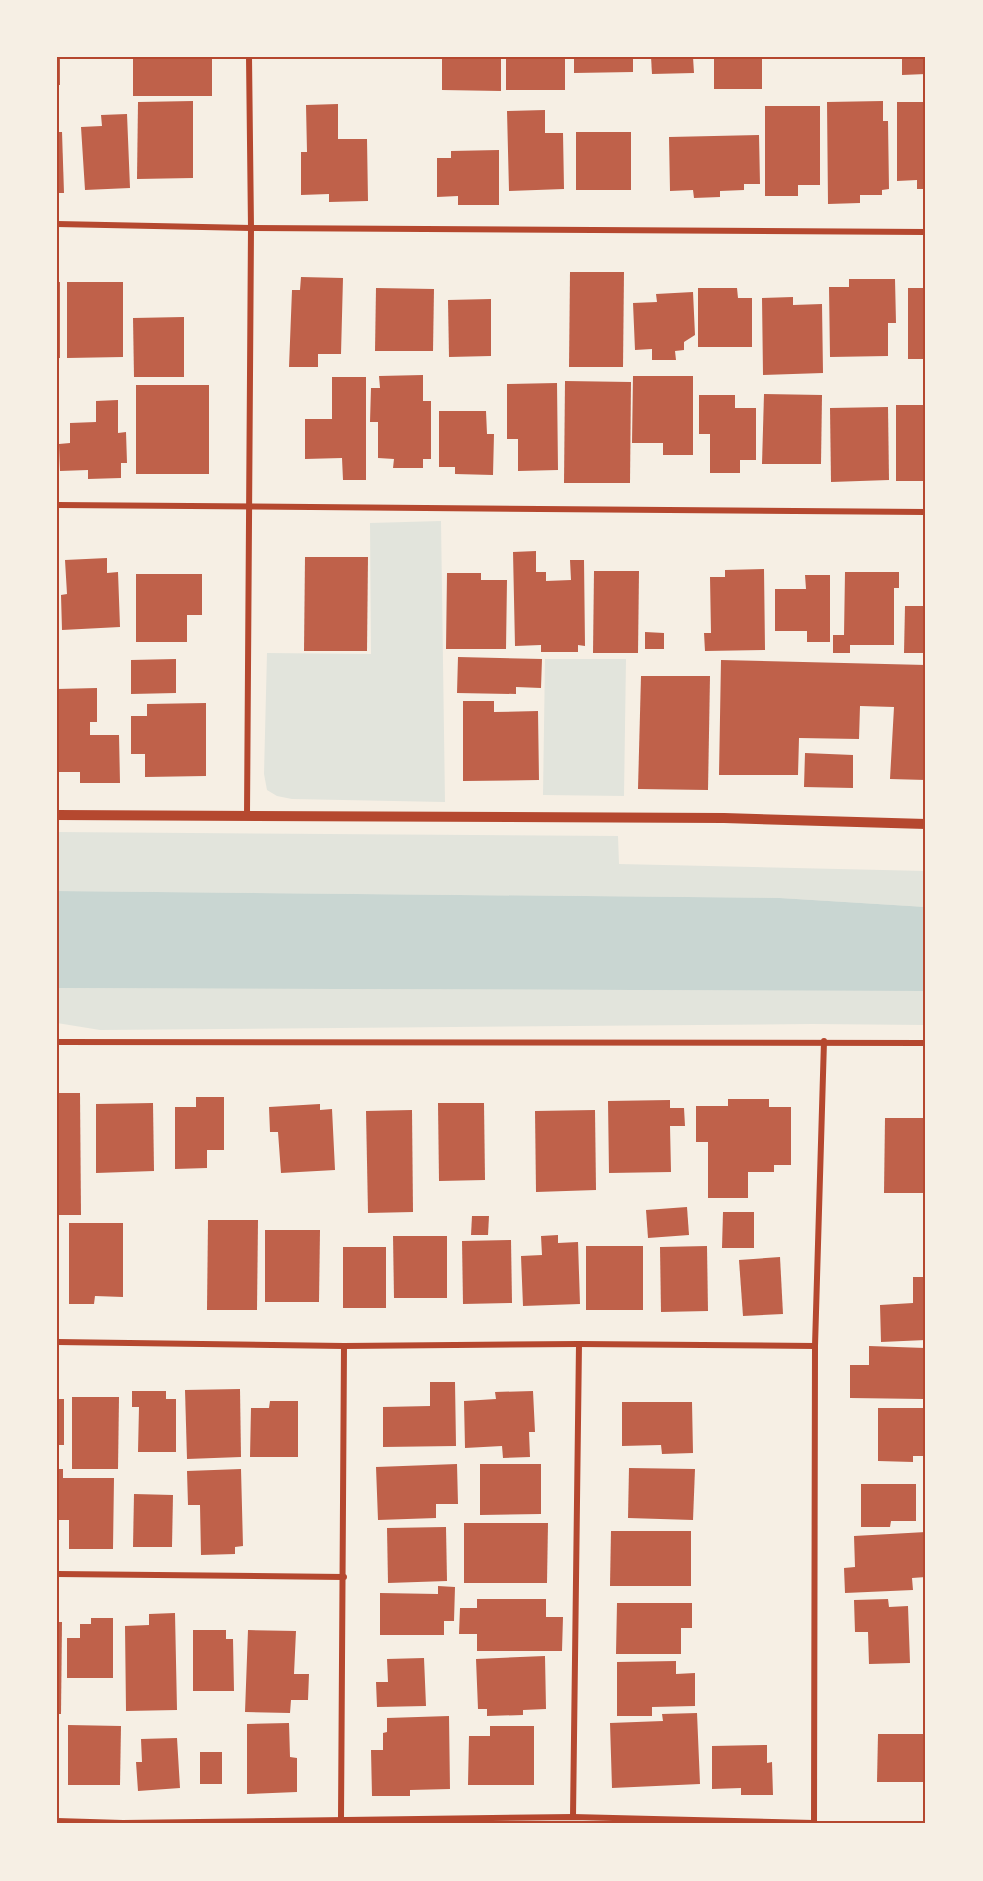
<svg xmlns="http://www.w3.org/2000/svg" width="983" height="1881" font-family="'PT Sans Narrow',sans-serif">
	<rect width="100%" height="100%" fill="#f6efe4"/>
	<!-- green -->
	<g fill="#e2e4dc">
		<polygon points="441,521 445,802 292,799 277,796 267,790 264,774 267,653 371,654 370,523"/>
		<polygon points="545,659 626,659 624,796 543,795"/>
		<polygon points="57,832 618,836 619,864 926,871 926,907 780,898 57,891"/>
		<polygon points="57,988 926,991 926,1025 812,1024 100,1030 57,1023"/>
	</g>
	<!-- water -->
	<polygon fill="#c9d6d2" points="57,891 780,898 926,907 926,991 57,988"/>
	<!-- building -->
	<g fill="#bf614a">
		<rect x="57" y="57" width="3" height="28"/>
		<rect x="133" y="57" width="79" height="39"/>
		<polygon points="442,57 501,57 501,91 442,90"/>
		<rect x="506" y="57" width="59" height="33"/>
		<polygon points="574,57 633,57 633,72 574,73"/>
		<polygon points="651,57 693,57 694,73 652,74"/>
		<rect x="714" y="57" width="48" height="32"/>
		<polygon points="902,57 926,57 926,74 902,75"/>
		<polygon points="193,101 193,178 137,179 138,102"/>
		<polygon points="883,101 883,121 888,121 889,189 882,190 882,195 860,195 860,203 828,204 827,102"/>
		<polygon points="897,102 926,102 926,189 917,189 917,180 897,181"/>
		<polygon points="338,104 338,139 367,139 368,201 329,202 329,194 301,195 301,152 307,152 306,105"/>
		<polygon points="765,106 820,106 820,185 798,185 798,196 765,196"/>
		<polygon points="545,110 545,133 563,133 564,189 509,191 507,111"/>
		<polygon points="127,114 130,188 85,190 81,127 102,126 101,115"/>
		<polygon points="57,132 62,132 64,193 57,193"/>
		<rect x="576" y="132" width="55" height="58"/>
		<polygon points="759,135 760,184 744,184 744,190 720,191 720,197 694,198 693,190 670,191 669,137"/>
		<polygon points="499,150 499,205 458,205 458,196 437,197 437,158 451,158 451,151"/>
		<polygon points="570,272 624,272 623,367 569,367"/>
		<polygon points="301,277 343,278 341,354 318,354 318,367 289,367 292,290 300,290"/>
		<polygon points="849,279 895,279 896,323 888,323 888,356 830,357 829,287 849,287"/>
		<rect x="57" y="282" width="3" height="76"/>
		<polygon points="67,282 123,282 123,357 67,358"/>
		<polygon points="376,288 434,289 433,351 375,351"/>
		<polygon points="698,288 737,288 738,298 752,298 752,347 698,347"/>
		<rect x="908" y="288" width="18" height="71"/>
		<polygon points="693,292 695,335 684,342 684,350 675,351 676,360 652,360 652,349 635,350 633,303 657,302 656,294"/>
		<polygon points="793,297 793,305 822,304 823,373 763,375 762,298"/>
		<polygon points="491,299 491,356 449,357 448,300"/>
		<polygon points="184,317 184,377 134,377 133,318"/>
		<polygon points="423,375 423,401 431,401 431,459 423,459 423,468 393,468 394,459 378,458 378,422 370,422 371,388 380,388 379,376"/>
		<polygon points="633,376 693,376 693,455 663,455 663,443 632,443"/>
		<polygon points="332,377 366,377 366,480 343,480 342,458 305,459 305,419 332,419"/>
		<polygon points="565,381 631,382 630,483 564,483"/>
		<polygon points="557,383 558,470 518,471 518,439 507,439 507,384"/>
		<rect x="136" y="385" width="73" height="89"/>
		<polygon points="764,394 822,395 821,464 762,464"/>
		<polygon points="699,395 735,395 735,408 756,408 756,460 740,460 740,473 710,473 710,434 699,434"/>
		<polygon points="118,400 118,433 126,432 127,463 121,463 121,478 88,479 88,470 60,471 59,444 70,443 70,423 96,422 96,401"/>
		<rect x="896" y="405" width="30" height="76"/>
		<polygon points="888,407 889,480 831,482 830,408"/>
		<polygon points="439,411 486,411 487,434 494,434 493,475 455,474 455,467 439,467"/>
		<polygon points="536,551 536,572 546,572 546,581 571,580 570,560 584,560 585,646 578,645 578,652 541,652 541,645 515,646 513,552"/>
		<polygon points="305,557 368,557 367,651 304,651"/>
		<polygon points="107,558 107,573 118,572 120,627 62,630 61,595 67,594 65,560"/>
		<polygon points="764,569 765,650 705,651 704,633 711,633 710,577 725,577 725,570"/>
		<polygon points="594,571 639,571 638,653 593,653"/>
		<polygon points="845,572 899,572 899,588 894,588 894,645 850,645 850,653 833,653 833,635 844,635"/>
		<polygon points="447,573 481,573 481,580 507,580 506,649 446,649"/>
		<polygon points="136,574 202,574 202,615 187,615 187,642 136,642"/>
		<polygon points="805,575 830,575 830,642 807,642 807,631 775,631 775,589 806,589"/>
		<polygon points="905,606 926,606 926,653 904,653"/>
		<polygon points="645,632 664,633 664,649 645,649"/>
		<polygon points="458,657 542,659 541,688 516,687 516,694 457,693"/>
		<polygon points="176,659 176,693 131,694 131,660"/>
		<polygon points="721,660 926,665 926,780 890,779 894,707 860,706 859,739 799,738 798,775 719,775"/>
		<polygon points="641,676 710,676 708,790 638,789"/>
		<polygon points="97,688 97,722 90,722 90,735 119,735 120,783 80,783 80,772 57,772 57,689"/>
		<polygon points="463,701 494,701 494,712 538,711 539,780 463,781"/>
		<polygon points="206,703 206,776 145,777 145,754 131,754 131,716 147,716 147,704"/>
		<polygon points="805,753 853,755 853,788 804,787"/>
		<polygon points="57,1093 80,1093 81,1215 57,1215"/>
		<polygon points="196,1097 224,1097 224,1150 207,1150 207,1168 175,1169 175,1107 196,1107"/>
		<polygon points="728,1099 769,1099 769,1107 791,1107 791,1165 774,1165 774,1172 748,1172 748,1198 708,1198 708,1142 696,1142 696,1106 728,1106"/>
		<polygon points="670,1100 670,1108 684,1108 685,1126 670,1126 671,1172 609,1173 608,1101"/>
		<polygon points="153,1103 154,1171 96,1173 96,1104"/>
		<polygon points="438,1103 484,1103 485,1180 439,1181"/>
		<polygon points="320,1104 320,1110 332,1109 335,1170 281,1173 278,1132 270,1132 269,1107"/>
		<polygon points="412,1110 413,1212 368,1213 366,1111"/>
		<polygon points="595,1110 596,1190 536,1192 535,1111"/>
		<polygon points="885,1118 926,1118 926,1193 884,1193"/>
		<polygon points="687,1207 689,1235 648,1238 646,1210"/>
		<polygon points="723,1212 754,1212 754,1248 722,1248"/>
		<polygon points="472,1216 489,1216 488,1235 471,1235"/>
		<polygon points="208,1220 258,1220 257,1310 207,1310"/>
		<polygon points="69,1223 123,1223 123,1297 95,1296 94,1304 69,1304"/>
		<polygon points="265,1230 320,1230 319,1302 265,1302"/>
		<polygon points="558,1235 558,1243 578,1242 580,1304 523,1306 521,1256 542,1255 541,1236"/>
		<polygon points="393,1236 447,1236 447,1298 394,1298"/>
		<polygon points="511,1240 512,1303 463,1304 462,1241"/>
		<rect x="586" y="1246" width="57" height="64"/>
		<polygon points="707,1246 708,1311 661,1312 660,1247"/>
		<rect x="343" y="1247" width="43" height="61"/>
		<polygon points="780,1257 783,1314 743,1316 739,1260"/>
		<polygon points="913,1277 926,1277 926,1340 881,1342 880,1305 913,1303"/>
		<polygon points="869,1346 925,1348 926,1390 923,1390 924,1399 850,1398 850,1365 869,1365"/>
		<polygon points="430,1382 455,1382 456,1446 383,1447 383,1407 430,1406"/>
		<polygon points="240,1389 241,1457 187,1459 185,1390"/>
		<polygon points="132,1391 166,1391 166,1399 176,1399 176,1452 138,1452 139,1407 132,1407"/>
		<polygon points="533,1391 535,1432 529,1432 530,1457 503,1458 502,1446 465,1448 464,1401 496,1399 495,1392"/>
		<polygon points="72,1397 119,1397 118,1469 72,1469"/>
		<rect x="57" y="1399" width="7" height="46"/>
		<polygon points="270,1401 298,1401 298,1457 250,1457 251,1408 269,1408"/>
		<polygon points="622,1402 692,1402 693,1453 662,1454 661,1445 622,1446"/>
		<polygon points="878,1408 926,1408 926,1456 913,1456 913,1462 878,1461"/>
		<polygon points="457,1464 458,1504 436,1504 436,1518 378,1520 376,1467"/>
		<polygon points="480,1464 541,1464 541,1514 480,1515"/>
		<polygon points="629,1468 695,1469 693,1520 628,1518"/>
		<polygon points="57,1469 63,1469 63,1478 114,1478 113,1549 69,1549 69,1520 57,1520"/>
		<polygon points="241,1469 243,1546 235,1547 235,1554 201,1555 200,1505 188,1505 187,1471"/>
		<polygon points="861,1484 916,1484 916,1521 891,1521 890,1527 861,1527"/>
		<polygon points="134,1494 173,1495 172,1547 133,1547"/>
		<polygon points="464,1523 548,1523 547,1583 464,1583"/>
		<polygon points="446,1527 447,1581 388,1583 387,1528"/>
		<polygon points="611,1531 691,1531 691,1586 610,1586"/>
		<polygon points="926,1532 926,1577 912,1578 913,1590 845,1593 844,1568 855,1567 854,1536"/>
		<polygon points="438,1586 455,1587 454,1621 444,1621 444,1635 380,1635 380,1593 438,1594"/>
		<polygon points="477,1599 546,1599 546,1617 563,1617 562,1651 477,1651 477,1634 459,1634 460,1608 477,1608"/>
		<polygon points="888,1599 889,1607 908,1606 910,1663 869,1664 868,1632 855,1632 854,1600"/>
		<polygon points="617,1603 692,1603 692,1628 681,1628 681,1654 616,1654"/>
		<polygon points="175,1613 177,1710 126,1711 125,1626 149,1625 149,1614"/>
		<polygon points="91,1618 113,1618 113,1678 67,1678 67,1638 80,1638 80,1624 91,1624"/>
		<polygon points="57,1622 62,1622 61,1714 57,1714"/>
		<polygon points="193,1630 226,1630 226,1639 233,1639 234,1691 193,1691"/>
		<polygon points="248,1630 296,1631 294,1674 309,1674 308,1700 291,1700 290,1713 245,1712"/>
		<polygon points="545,1656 546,1709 523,1710 523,1715 487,1716 487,1709 478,1709 476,1659"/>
		<polygon points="424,1658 426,1706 377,1707 376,1682 388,1682 387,1659"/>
		<polygon points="676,1661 676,1674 695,1673 695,1706 652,1707 652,1716 617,1716 617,1662"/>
		<polygon points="697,1713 700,1784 612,1788 610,1723 663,1721 662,1714"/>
		<polygon points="449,1716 450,1789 410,1790 410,1796 372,1796 371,1750 383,1750 383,1733 387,1732 387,1718"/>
		<polygon points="289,1723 290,1757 297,1758 297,1792 247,1794 247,1724"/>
		<polygon points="68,1725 121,1726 120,1785 68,1785"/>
		<polygon points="490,1726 534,1726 534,1785 468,1785 469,1736 490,1736"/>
		<polygon points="878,1734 926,1734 926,1782 877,1782"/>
		<polygon points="177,1738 180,1788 138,1791 136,1762 142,1762 141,1739"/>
		<polygon points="767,1745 767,1763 772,1762 773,1795 741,1795 741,1788 712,1789 712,1746"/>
		<rect x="200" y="1752" width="22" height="32"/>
	</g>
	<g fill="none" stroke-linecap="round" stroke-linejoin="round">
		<!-- minor -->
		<g stroke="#b5482f" stroke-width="6">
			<polyline points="57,224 251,228 926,232"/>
			<polyline points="57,505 926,512"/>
			<polyline points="247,815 251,228 249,57"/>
			<polyline points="57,1042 926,1043"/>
			<polyline points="57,1342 344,1346 579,1344 815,1346"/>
			<polyline points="57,1574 344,1577"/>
			<polyline points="573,1817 579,1344"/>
			<polyline points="341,1819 344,1346"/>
			<polyline points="57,1821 123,1823 573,1817 814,1823"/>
			<polyline points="814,1824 815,1346 824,1041"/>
		</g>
		<!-- tertiary -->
		<polyline stroke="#b5482f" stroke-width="10" points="57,815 724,818 926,824"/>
	</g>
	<!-- border -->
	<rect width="983" height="1881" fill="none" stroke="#f6efe4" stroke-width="117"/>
	<rect x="58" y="58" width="866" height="1764" fill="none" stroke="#b5482f" stroke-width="2"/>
</svg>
